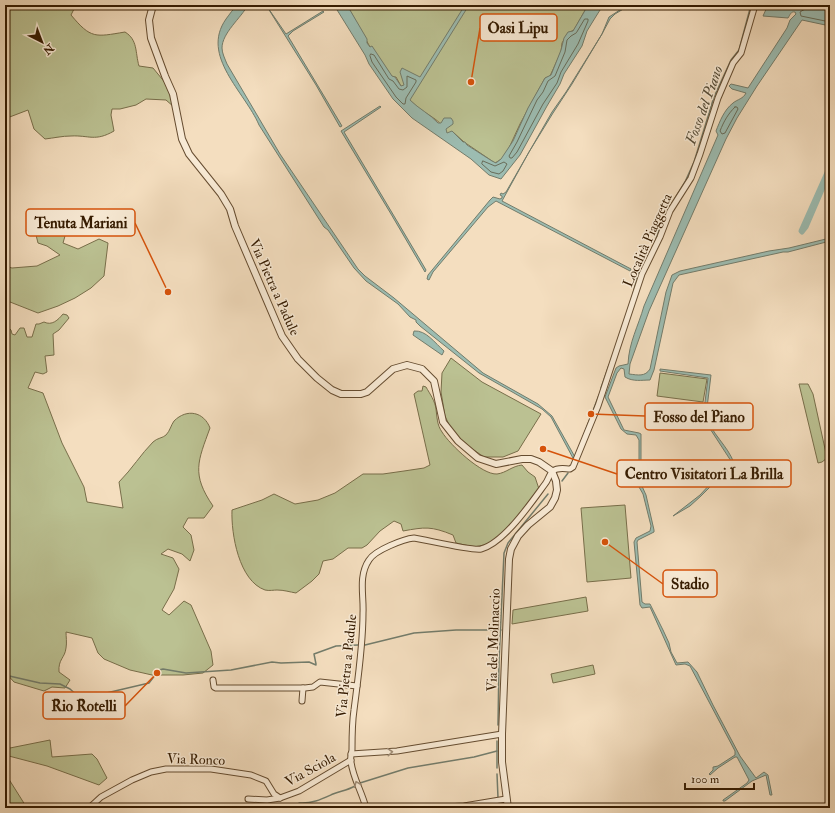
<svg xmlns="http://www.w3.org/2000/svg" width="835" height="813" font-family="'IM FELL Double Pica',serif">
	<rect width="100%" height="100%" fill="#f4debf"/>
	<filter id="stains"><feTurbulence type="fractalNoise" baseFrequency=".005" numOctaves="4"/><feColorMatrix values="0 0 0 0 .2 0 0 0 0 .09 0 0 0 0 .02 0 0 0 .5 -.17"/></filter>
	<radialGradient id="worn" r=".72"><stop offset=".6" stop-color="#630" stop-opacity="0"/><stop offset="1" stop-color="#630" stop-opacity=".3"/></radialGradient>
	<!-- green -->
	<g fill="#bbc192" stroke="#786e4a">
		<path d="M5,5H76L71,15C91,39 95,37 125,32C138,40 135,52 139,66L153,68L167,85L174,107L166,100L146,99L136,105L120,109H112L111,115L114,131C95,142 89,135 71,136C62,136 54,138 45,139L34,129L28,110L7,118L5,130Z"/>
		<path d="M347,5H588L574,30L568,33L562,43L561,52L550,76L545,78L520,124L508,150L503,158L495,163L464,142L453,132L447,134C444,122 428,115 418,108C412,103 406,96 400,90L401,86L396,77H392L370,47Z"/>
		<polygon points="53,229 65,236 63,243 78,249 99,239 108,243 104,276 91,288 75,298 58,306 38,313 5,300 5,266 12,268 37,266 60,255 47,246 38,243 36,235 45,235"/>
		<path d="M63,314L67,315L69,318L59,330L53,334L54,355L45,356L47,372L43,374L35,372L28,388L43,393L62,443L84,487L87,502L123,508L119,482C132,469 141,454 153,442C157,438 163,438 166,435C170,431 171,425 174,421C187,408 204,412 210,428C198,461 191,474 213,506L204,518H188L183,527L191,535L194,550L190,561L182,554L168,549L161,554L173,558L179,569L174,589L162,610L169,615L184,601L191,605L211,651L213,665L203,673L183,675H152L130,670L104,659L98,653L92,638L66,632C66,636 67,643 66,648C65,658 58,659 59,672L70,680L65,688L52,687L44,691L14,682L5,672V327H8L11,330L12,334L15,335L20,328H24L27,337H32L36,324H39L44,322C52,326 58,320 63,314Z"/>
		<polygon points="451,358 482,382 541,414 518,451 503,457 484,457 471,448 452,431 445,416 441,392 442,373"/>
		<polygon points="660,373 707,379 703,402 657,396"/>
		<polygon points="799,384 808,384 813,394 827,458 822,462 818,463"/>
		<path d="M423,386L426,387C430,394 435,401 436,409C437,417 437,425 442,432C450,445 482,475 497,474C506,473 512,466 522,465L528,472L535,477L539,489L538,491L499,539L484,545L474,547L456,543L453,535C431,526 425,527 403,531L401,524L394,521L380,531L367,545L362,548H348L333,559L323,561L319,574L312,581L296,593C290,592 284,590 277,590C274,590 269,591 265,590C239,581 231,534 232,510L262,500L274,494L295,504L318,500L335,493L363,474H383L404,471L424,468L430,465L414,394L418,391H422Z"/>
		<polygon points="625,505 631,578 587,582 581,508"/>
		<polygon points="586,597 588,611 512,624 513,610"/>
		<polygon points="593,665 595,674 553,683 551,674"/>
		<polygon points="50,740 52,757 92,754 97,759 107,778 99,785 47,766 5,755 5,749"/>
		<polygon points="5,773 27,808 5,808"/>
	</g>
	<!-- water -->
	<g fill="#9cbcb1" stroke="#737c6b">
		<path d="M239,5H248C241,18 222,33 222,48C222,53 225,59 227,64L280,154L358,269L365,276L394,298L483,373L538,404L552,416L575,457L574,460L551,417L542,409L479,373L420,326L416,322V320L410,317L398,304L366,281L354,268L328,230L324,227L259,125C245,92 200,56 226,19C230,14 233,8 239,5Z"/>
		<polygon points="266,5 286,34 323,11 324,12 293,31 288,36 342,126 340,127 316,85"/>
		<path d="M334,5H347L367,39V43L370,47L372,46L392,76L395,77L401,86L404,85L400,72L402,68L420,77L465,5H469L410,100C419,109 430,114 438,123H441L444,118H451L453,121V124L446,129L447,133L452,131L463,142H465L467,145L492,161L496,163L501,159L513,141L528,108L545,78L551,75L561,50L564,38L568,32L573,31L587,7L584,5H606L600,10L595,18L587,31L582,46L564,74L560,84L547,106L520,155L501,179L489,175L471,159L412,118L393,99L369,64L365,55Z"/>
		<polygon points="630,5 615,14 610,19 602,34 572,84 553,113 529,152 502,201 631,269 630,271 496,201 488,207 433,272 429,280 427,279 428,275 490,200 493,197 500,199 502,198 502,196 500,195 501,193 503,194 506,192 552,112 566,92 602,34 609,17 626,6"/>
		<path d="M768,5H792L796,7H802L803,5H830V26L802,20L757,86L737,118L726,139L649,311L630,364L629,374C638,375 645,377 650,369L666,292L672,275L680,271L769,251L789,248L830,238V241L788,252H783L679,275L673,283L654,370L650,380C642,380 633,382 625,377L624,369L621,368L617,373L608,397L624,430L639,433L641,434V484L646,495L654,530V532L638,540L637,542L642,602L645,604H650L663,630L669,643L671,652L677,663L688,662L697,672L713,705L740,756L756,778L764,772L768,775L772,795H770L766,775L752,781L725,801H723V800L747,783L749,780L737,757H735L718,768L710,775L709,774L713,770V767L718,766L735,755V751L690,666L685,664L676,665L650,607L642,608L640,605L634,542L636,538L650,531L651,526L643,494L639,487V440L636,435L627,434L621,429L605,397L616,368L619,366L628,364C629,342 638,327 644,306L718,135L716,131C720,121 724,110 733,103C738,99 743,99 746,93L732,89L729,86L731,84L748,88L787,28L790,20L796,14L795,12C791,11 790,15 788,18L763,16Z"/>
		<polygon points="380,106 381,107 344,132 419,258 426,270 425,272 391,214 341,131"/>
		<path d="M414,331C426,330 435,343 444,351L442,355L413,335Z"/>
		<path d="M660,369L711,375L706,416C711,433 728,446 734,463L701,496L690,506L673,516L700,495L723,470L731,463V461L703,418L708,378L660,371Z"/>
	</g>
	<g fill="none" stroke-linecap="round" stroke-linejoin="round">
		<!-- shore -->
		<g stroke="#686c59" stroke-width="1">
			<polyline points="806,5 805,9 800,12 801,16 830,22"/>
			<polygon points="585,19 588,19 588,21 578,44 561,72 557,83 543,104 517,152 512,158 510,158 509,156 517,142 537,100 543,92 548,81 555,76 565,52 567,40 571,36 576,33"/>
			<polygon points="371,54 374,55 389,79 393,81 399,89 403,90 407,87 407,76 416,80 416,82 406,98 405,104 403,104 396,97 372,62 370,56"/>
			<path d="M735,107H737L738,109L725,133L722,134L720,131C724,121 728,114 735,107Z"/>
			<polygon points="483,161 495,166 504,162 507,164 503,171 499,174 491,172 482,164"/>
		</g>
		<!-- stream -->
		<g stroke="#737c6b" stroke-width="1.5">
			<polyline points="655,242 663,218 685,182 694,162 714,97 731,60 739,50 751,5"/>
			<polyline points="633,294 638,274 644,266"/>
			<polyline points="601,388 609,365"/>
			<polyline points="583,437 599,395"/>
			<polyline points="562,481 568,473"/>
			<polyline points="365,645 414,633 456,630 501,630"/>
			<polyline points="316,664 314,654 336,646 358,645"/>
			<polyline points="5,675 40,683 60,684 70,689 79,697 85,698 149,683 159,670 163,669 186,673 231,670 272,662 281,663 309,662 316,665"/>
			<polyline points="498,725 499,661 504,553 508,543 548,494"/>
			<polyline points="497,741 497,768"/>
			<polyline points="497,774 498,798"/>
			<polyline points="360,783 408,768 474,757 497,751"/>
			<polyline points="504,807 504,808"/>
			<path d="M297,808L299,803C312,804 322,799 333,794C341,791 348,790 355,786"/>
		</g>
		<!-- canal -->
		<polyline stroke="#9cbcb1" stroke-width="5" points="830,166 801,231 802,232 806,227 830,171"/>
		<defs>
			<g id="minor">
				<polyline points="213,680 214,687 216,688 305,688 313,687 320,682 357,686"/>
				<polyline points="302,701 303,688"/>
				<polyline points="351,754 397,751 502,734"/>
				<polyline points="248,799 267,800 280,798 299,791 351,760"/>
				<polyline points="89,808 101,797 132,780 151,772 166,769 211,769 251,775 266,781 274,794 280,798"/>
				<path d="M366,808C362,792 353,778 351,762C350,758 351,754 352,750C352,736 352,723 354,710C358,678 363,646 363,613C364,596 358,576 369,560C375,550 404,539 414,538C427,540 472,551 481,549C504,543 531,503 545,484C548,481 549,474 553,471C558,467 565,469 570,469L573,467L598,406L642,274L660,237L670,211L691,178L700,154L718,98L733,63L741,53L755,5"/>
				<polyline points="428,808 464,806 506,799"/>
			</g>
			<polyline id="tertiary" points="153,5 149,20 151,38 165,76 173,94 182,139 189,154 221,194 230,209 235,226 282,336 298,359 317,378 332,390 341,394 361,394 367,392 393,369 407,365 422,369 434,381 443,422 458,441 478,458 496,464 522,459 531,459 539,462 552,471 556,481 557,490 555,498 550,507 528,525 518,536 511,549 509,559 502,734 502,762 508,808"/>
		</defs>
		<!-- minor casing -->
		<use href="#minor" stroke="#654c30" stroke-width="7"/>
		<!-- tertiary casing -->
		<use href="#tertiary" stroke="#654c30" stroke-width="8"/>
		<!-- minor -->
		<use href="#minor" stroke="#f8ead5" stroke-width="5"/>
		<!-- tertiary -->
		<use href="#tertiary" stroke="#f8ead5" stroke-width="6"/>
		<!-- rail -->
		<polyline stroke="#351b01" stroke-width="1.5" stroke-dasharray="7 7" stroke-linecap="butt" points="803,808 830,806"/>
	</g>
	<!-- one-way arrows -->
	<defs><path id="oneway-chevron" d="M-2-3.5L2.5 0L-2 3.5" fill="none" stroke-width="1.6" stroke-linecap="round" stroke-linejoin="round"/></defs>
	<g stroke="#a08d76">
		<use href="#oneway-chevron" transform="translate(390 752) rotate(-5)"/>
		<use href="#oneway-chevron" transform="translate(357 784) rotate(-112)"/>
	</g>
	<g text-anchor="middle" stroke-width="3" stroke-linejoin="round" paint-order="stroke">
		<!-- street labels -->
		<g font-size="14" fill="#351b01" stroke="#f8ead5">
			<text transform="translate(647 240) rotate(-66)" y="5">Località Piaggetta</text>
			<text transform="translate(275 287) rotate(66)" y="5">Via Pietra a Padule</text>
			<text transform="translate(493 640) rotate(-88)" y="5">Via del Molinaccio</text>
			<text transform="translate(346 666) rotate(-84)" y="5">Via Pietra a Padule</text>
			<text transform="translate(196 759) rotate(2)" y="5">Via Ronco</text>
			<text transform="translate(310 769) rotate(-29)" y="5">Via Sciola</text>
		</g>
		<!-- water labels -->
		<g font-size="15" font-style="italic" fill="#544b36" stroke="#f8ead5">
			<text transform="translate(704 105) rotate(-70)" y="5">Fosso del Piano</text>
		</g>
	</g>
	<!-- callouts -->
	<path fill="none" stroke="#d6530b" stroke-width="1.5" d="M471 82L480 28M168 292L135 223M591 414L645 416M543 449L617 474M605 542L663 584M157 673L125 706"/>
	<g fill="#d6530b" stroke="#f8ead5" stroke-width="1.5">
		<circle cx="471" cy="82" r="4"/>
		<circle cx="168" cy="292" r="4"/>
		<circle cx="591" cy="414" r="4"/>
		<circle cx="543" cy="449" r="4"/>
		<circle cx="605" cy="542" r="4"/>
		<circle cx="157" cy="673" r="4"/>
	</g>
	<g fill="#f8ead5" stroke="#d6530b" stroke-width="1.5">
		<rect x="480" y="14" width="77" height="27" rx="4"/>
		<rect x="26" y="209" width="109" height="27" rx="4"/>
		<rect x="645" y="403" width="108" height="27" rx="4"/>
		<rect x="617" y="460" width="174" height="27" rx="4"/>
		<rect x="663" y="570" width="54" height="27" rx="4"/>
		<rect x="43" y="692" width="82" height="27" rx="4"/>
	</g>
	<g font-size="15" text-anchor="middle" font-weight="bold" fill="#351b01">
		<text x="518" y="33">Oasi Lipu</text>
		<text x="81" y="228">Tenuta Mariani</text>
		<text x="699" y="422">Fosso del Piano</text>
		<text x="704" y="479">Centro Visitatori La Brilla</text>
		<text x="690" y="589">Stadio</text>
		<text x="84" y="711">Rio Rotelli</text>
	</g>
	<!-- margin -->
	<rect width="835" height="813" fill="none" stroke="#f4debf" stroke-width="20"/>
	<rect x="6" y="6" width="823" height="801" fill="none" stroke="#351b01" stroke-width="2"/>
	<rect x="10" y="10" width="815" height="793" fill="none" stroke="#351b01"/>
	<!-- north arrow -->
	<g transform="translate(42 42) rotate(138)" stroke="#f8ead5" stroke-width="3" paint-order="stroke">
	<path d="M0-3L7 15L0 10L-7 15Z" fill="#351b01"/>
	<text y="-6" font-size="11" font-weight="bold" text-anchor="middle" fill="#351b01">N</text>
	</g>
	<!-- scale -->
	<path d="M685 783v6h69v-6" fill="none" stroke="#351b01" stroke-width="2"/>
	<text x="691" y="783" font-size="12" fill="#351b01" stroke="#f8ead5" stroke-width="3" paint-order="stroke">100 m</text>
	<rect width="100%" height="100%" filter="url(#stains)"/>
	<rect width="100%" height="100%" fill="url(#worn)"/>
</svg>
